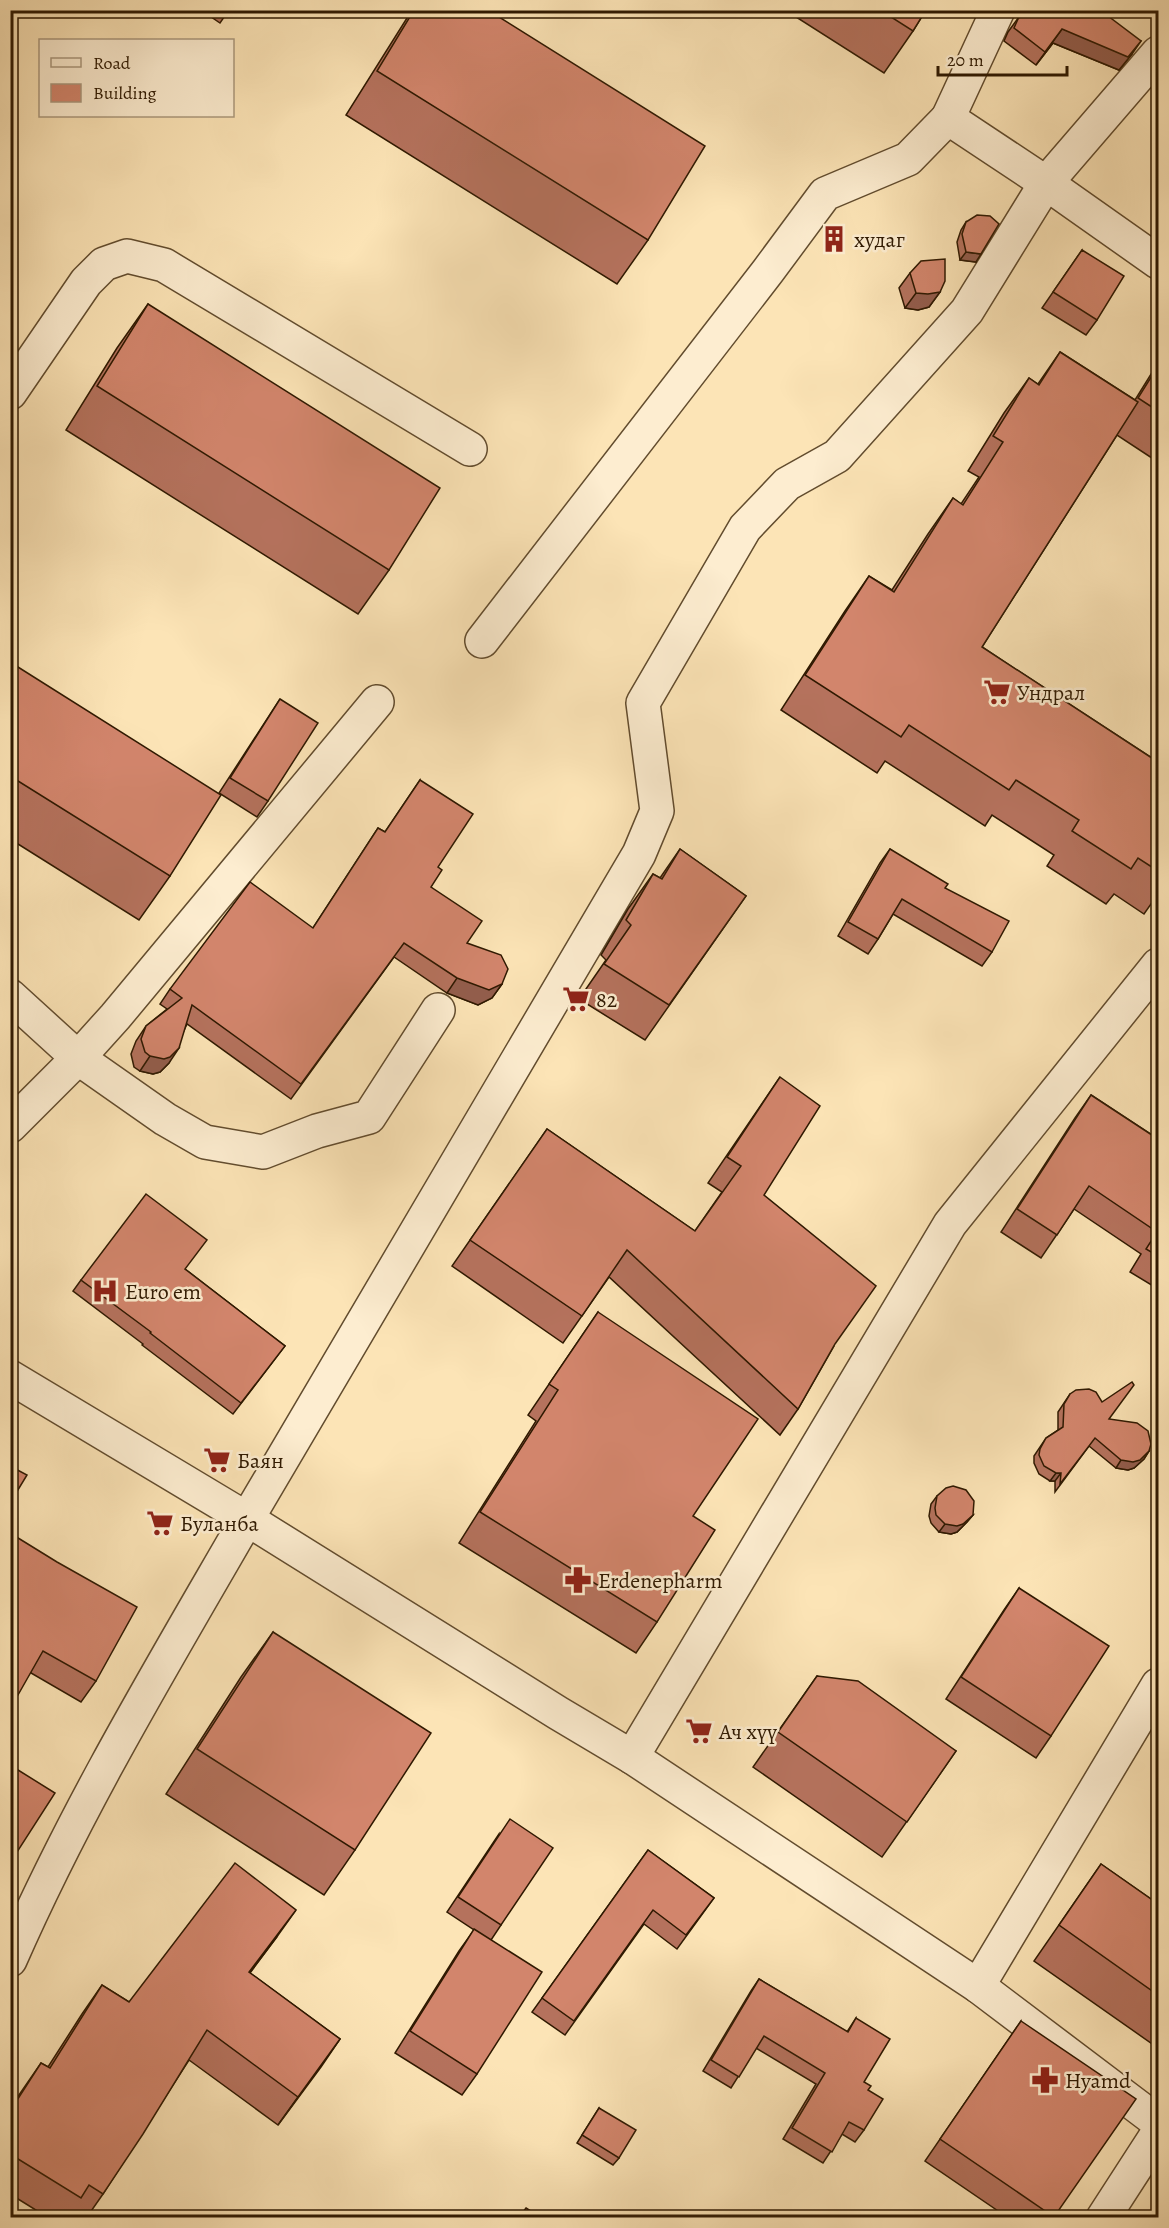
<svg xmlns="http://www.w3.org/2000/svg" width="1169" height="2228" font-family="Alegreya,serif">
	<rect width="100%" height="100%" fill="#fce4b6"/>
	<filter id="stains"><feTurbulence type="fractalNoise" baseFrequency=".00333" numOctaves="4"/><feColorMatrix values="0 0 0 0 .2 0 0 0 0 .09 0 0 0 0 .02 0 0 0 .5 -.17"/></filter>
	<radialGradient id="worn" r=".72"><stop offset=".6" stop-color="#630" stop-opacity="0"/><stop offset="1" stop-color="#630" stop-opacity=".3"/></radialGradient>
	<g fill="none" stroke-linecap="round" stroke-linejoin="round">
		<defs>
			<g id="minor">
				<polyline points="998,10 948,118 1046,183 1158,262"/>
				<polyline points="10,393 86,282 104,264 127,256 164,265 470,449"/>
				<polyline points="482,641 768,271 825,194 908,159 948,118"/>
				<polyline points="10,996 78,1058 165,1119 205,1142 263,1152 317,1131 369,1117 438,1010"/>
				<polyline points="10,1126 78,1058 115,1017 377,702"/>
				<polyline points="10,1377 247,1519 639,854 657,811 643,703 745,528 787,484 837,456 967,311 1046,183 1158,53"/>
				<polyline points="632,1757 950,1224 1158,965"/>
				<path d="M10,1960C77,1807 164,1663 247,1519L558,1713L632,1757L978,1986L1158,2122"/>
				<polyline points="978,1986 1158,1685"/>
				<polyline points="1103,2218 1158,2133"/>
			</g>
		</defs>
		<!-- minor casing -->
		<use href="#minor" stroke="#624c2e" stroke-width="36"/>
		<!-- minor -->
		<use href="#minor" stroke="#fdedd0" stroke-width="33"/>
	</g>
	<!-- wall -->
	<g fill="#b5725d" stroke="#2f1901" stroke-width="1.5">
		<polygon points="201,10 229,10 220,23"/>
		<polygon points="412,10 488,10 648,240 617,284 346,115"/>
		<polygon points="785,10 926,10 913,31 884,73"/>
		<polygon points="1024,10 1132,54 1119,70 1053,43 1036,65 1004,41 1008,32"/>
		<polygon points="966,222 976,262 960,260 957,242 961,230"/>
		<polygon points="1082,250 1097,320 1086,335 1042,308"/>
		<polygon points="910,273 940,292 929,307 918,310 905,308 899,288"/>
		<polygon points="148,304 389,570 358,614 66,430 117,348"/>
		<polygon points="1060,352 1135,400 1158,363 1158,462 1117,435 982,647 1158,762 1158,894 1144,914 1114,894 1106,904 1047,866 1054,855 992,815 985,826 885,761 877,773 781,710 845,611 869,576 892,590 928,534 953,498 961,504 979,477 968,471 1004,413 1029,378 1038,384"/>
		<polygon points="10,662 170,876 139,920 10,839"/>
		<polygon points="280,699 268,801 257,817 219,793"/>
		<polygon points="420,780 438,867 431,887 467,943 502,984 492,998 478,1005 447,993 394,957 291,1099 187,1024 169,1063 160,1072 153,1074 140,1071 134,1067 131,1054 136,1041 146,1026 167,1009 160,1004 170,989 313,928 378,828 385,832"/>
		<polygon points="680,849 746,896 645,1040 579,999 606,960 601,955 628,909 653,874 660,878"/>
		<polygon points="890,849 945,888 992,952 982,966 893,914 878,939 868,954 838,936 880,863"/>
		<polygon points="780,1077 764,1195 834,1346 798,1409 780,1435 609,1277 563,1343 452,1266 547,1129 695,1231 722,1192 708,1183"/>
		<polygon points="1091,1095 1158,1139 1158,1289 1130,1272 1141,1254 1074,1209 1041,1258 1001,1232 1075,1118"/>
		<polygon points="185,1269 285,1346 233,1414 142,1345 143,1344 73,1291 81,1280"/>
		<polygon points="598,1312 693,1516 657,1622 636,1653 459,1543 536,1421 528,1415"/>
		<polygon points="1070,1394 1109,1420 1149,1451 1144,1459 1134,1468 1128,1470 1116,1468 1089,1446 1055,1492 1055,1481 1050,1481 1039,1474 1034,1463 1034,1456 1046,1438 1058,1430 1058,1412"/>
		<polygon points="937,1496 973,1515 967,1522 957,1532 951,1534 939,1532 931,1523 929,1516 931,1504"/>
		<polygon points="10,1533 96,1681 81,1702 31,1673"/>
		<polygon points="1019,1588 1051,1736 1036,1758 946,1699 1004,1610"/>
		<polygon points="273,1632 355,1850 324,1895 166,1794 241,1677"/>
		<polygon points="817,1676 956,1751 882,1857 753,1767"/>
		<polygon points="499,1834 501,1925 491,1940 477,2074 462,2095 395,2053 459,1951 474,1930 447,1912"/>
		<polygon points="648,1850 714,1898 677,1949 644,1924 565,2035 532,2012"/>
		<polygon points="1101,1864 1158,1904 1158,2048 1034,1961"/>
		<polygon points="276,1938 250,1973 340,2039 278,2125 189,2060 103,2194 87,2217 75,2217 70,2214 68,2217 47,2217 10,2194 10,2108 41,2063 48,2067 82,2014 102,1985 129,2002"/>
		<polygon points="759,1979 847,2032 856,2018 864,2082 868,2090 864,2130 855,2142 842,2134 823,2163 783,2139 816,2084 756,2048 731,2088 703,2071 751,1991"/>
		<polygon points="1021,2021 1054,2217 1007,2217 925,2161"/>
		<polygon points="599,2108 619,2158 613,2165 577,2143"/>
	</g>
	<!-- shaded-wall -->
	<g fill="#935d4c" stroke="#2f1901" stroke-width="1.5">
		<polygon points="1062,29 1141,41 1132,54 1119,70 1053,43 1036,65"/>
		<polygon points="966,252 981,254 976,262 960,260"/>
		<polygon points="940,292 929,307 918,310 905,308 916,293"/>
		<polygon points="457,978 502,984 492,998 478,1005 447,993"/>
		<polygon points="179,1048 169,1063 160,1072 153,1074 140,1071 150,1056"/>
		<polygon points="1149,1451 1144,1459 1134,1468 1128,1470 1116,1468 1121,1460"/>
		<polygon points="1056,1473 1061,1473 1055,1481 1050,1481"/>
		<polygon points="973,1515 967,1522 957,1532 951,1534 939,1532 945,1524"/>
		<polygon points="296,1910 276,1938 229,2000 249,1972"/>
		<polygon points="340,2039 321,2067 278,2125 298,2097"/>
	</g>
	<!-- building -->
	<g fill="#d2856c" stroke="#2f1901" stroke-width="1.5">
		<polygon points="414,10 488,10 705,146 648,240 377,71"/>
		<polygon points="880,10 926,10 913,31"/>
		<polygon points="1024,10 1100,10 1141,41 1128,57 1062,29 1045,52 1014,28 1018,19"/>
		<polygon points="977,215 990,216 999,224 981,254 966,252 962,234 966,222"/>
		<polygon points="1082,250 1124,276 1097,320 1053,292"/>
		<polygon points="945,259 945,281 940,292 928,294 916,293 910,273 921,261"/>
		<polygon points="148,304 440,488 389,570 97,386"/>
		<polygon points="1060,352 1138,402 982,647 1158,762 1158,871 1138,858 1131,869 1072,831 1079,820 1016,780 1009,790 909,725 901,737 805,675 869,576 894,592 953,498 963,505 1003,442 993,436 1029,378 1039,385"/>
		<polygon points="1158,366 1158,411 1138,398"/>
		<polygon points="10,662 221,795 170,876 10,776"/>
		<polygon points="280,699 318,723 268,801 230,778"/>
		<polygon points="420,780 473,814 438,867 442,870 431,887 482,921 467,943 501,955 508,969 502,984 489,990 457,978 404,943 301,1084 192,1005 179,1048 170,1057 164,1059 150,1056 145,1052 141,1039 146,1026 182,998 170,989 250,882 313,928 378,828 385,832"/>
		<polygon points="680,849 746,896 669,1005 604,964 631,925 626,920 653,874 662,879"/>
		<polygon points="890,849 948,884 945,888 1009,921 992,952 902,899 878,939 848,922"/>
		<polygon points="780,1077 820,1106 764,1195 876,1286 835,1344 798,1409 627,1250 582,1316 470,1240 547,1129 695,1231 741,1166 727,1157"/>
		<polygon points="1091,1095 1158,1139 1158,1256 1146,1249 1157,1232 1089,1186 1057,1235 1017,1209"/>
		<polygon points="146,1194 207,1240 185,1269 285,1346 241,1403 150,1333 151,1332 81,1280"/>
		<polygon points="598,1312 758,1419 693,1516 715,1530 657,1622 480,1512 558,1390 549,1384"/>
		<polygon points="1132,1382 1134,1385 1109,1419 1137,1423 1148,1431 1151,1444 1149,1451 1140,1460 1133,1462 1121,1460 1095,1438 1060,1484 1061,1473 1056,1473 1044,1466 1039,1455 1040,1449 1046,1438 1063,1427 1064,1404 1070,1394 1076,1390 1089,1389 1096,1392 1102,1402"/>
		<polygon points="10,1466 27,1475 10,1503"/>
		<polygon points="953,1486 966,1490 974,1501 973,1515 963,1524 957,1526 945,1524 936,1515 935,1508 937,1496 946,1488"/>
		<polygon points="10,1533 57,1562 137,1607 96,1681 43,1651 10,1709"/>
		<polygon points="1019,1588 1109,1646 1051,1736 961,1677"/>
		<polygon points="273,1632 431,1733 355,1850 197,1749"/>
		<polygon points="817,1676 858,1681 956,1751 907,1822 778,1732"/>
		<polygon points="10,1765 55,1793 10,1863"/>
		<polygon points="510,1819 553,1848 501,1925 458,1897"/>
		<polygon points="648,1850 714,1898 686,1935 653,1910 574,2021 542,1998"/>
		<polygon points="235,1863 296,1910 249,1972 340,2039 298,2097 207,2030 143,2134 103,2194 89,2185 81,2198 10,2154 10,2111 41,2063 50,2068 102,1985 129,2002"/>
		<polygon points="1101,1864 1158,1904 1158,1995 1059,1925"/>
		<polygon points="474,1929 542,1972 477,2074 410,2031"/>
		<polygon points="759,1979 848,2032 856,2018 890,2039 864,2082 871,2086 868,2090 883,2099 864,2130 849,2122 832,2152 792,2128 825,2073 764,2036 739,2077 711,2060"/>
		<polygon points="1021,2021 1136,2099 1054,2217 940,2139"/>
		<polygon points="599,2108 636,2130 619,2158 582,2135"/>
		<polygon points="526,2208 540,2217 519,2217"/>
	</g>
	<!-- icons -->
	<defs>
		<symbol id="building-bare" viewBox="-9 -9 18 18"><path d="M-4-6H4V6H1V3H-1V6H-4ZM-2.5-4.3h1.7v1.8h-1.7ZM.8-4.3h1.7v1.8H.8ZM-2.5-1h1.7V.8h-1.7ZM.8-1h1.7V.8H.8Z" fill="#8f2418" stroke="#fdedd0" stroke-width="2.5" paint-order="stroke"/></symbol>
		<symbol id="supermarket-bare" viewBox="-9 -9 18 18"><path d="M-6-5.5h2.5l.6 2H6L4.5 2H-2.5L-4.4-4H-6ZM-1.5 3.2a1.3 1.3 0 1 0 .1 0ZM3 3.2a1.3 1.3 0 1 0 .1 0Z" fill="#8f2418" stroke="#fdedd0" stroke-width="2.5" paint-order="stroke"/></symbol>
		<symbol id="hospital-bare" viewBox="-9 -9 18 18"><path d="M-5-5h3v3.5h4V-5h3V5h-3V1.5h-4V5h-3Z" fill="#8f2418" stroke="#fdedd0" stroke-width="2.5" paint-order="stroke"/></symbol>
		<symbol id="pharmacy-bare" viewBox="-9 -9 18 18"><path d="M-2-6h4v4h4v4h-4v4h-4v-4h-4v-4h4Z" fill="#8f2418" stroke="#fdedd0" stroke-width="2.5" paint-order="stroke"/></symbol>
	</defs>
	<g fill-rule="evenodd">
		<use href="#building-bare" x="815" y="220" width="38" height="38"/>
		<use href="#supermarket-bare" x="978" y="673" width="38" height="38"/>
		<use href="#supermarket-bare" x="557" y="980" width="38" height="38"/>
		<use href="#hospital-bare" x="86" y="1272" width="38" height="38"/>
		<use href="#supermarket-bare" x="198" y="1441" width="38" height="38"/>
		<use href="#supermarket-bare" x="141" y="1504" width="38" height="38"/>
		<use href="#pharmacy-bare" x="559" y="1561" width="38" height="38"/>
		<use href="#supermarket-bare" x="680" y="1712" width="38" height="38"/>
		<use href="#pharmacy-bare" x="1026" y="2061" width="38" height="38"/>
	</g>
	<g text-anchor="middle" stroke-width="5" stroke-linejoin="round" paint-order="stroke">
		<!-- poi labels -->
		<g font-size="22" fill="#2f1901" stroke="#fdedd0" text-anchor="start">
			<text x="854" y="247">худаг</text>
			<text x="1017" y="700">Ундрал</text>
			<text x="596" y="1007">82</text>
			<text x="125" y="1299">Euro em</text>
			<text x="237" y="1468">Баян</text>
			<text x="180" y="1531">Буланба</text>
			<text x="598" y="1588">Erdenepharm</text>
			<text x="719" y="1739">Ач хүү</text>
			<text x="1065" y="2088">Hyamd</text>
		</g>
	</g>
	<!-- margin -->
	<rect width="1169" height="2228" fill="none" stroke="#fce4b6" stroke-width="36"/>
	<rect x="12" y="12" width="1145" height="2204" fill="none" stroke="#2f1901" stroke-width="3"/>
	<rect x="18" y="18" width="1133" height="2192" fill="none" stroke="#2f1901" stroke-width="1.5"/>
	<!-- legend -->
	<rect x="39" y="39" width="195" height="78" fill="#fdedd0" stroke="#ab987d" stroke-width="1.5"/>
	<rect x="51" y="58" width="30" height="9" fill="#fdedd0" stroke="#ab987d" stroke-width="1.5"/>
	<text x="93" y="69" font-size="18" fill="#2f1901">Road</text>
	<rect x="51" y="84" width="30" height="18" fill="#d2856c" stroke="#ab987d" stroke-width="1.5"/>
	<text x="93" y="99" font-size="18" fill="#2f1901">Building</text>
	<!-- scale -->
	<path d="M938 66v9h129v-9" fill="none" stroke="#2f1901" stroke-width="3"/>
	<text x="947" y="66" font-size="18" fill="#2f1901" stroke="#fdedd0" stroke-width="4.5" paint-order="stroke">20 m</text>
	<rect width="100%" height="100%" filter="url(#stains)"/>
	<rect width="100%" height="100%" fill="url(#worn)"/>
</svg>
